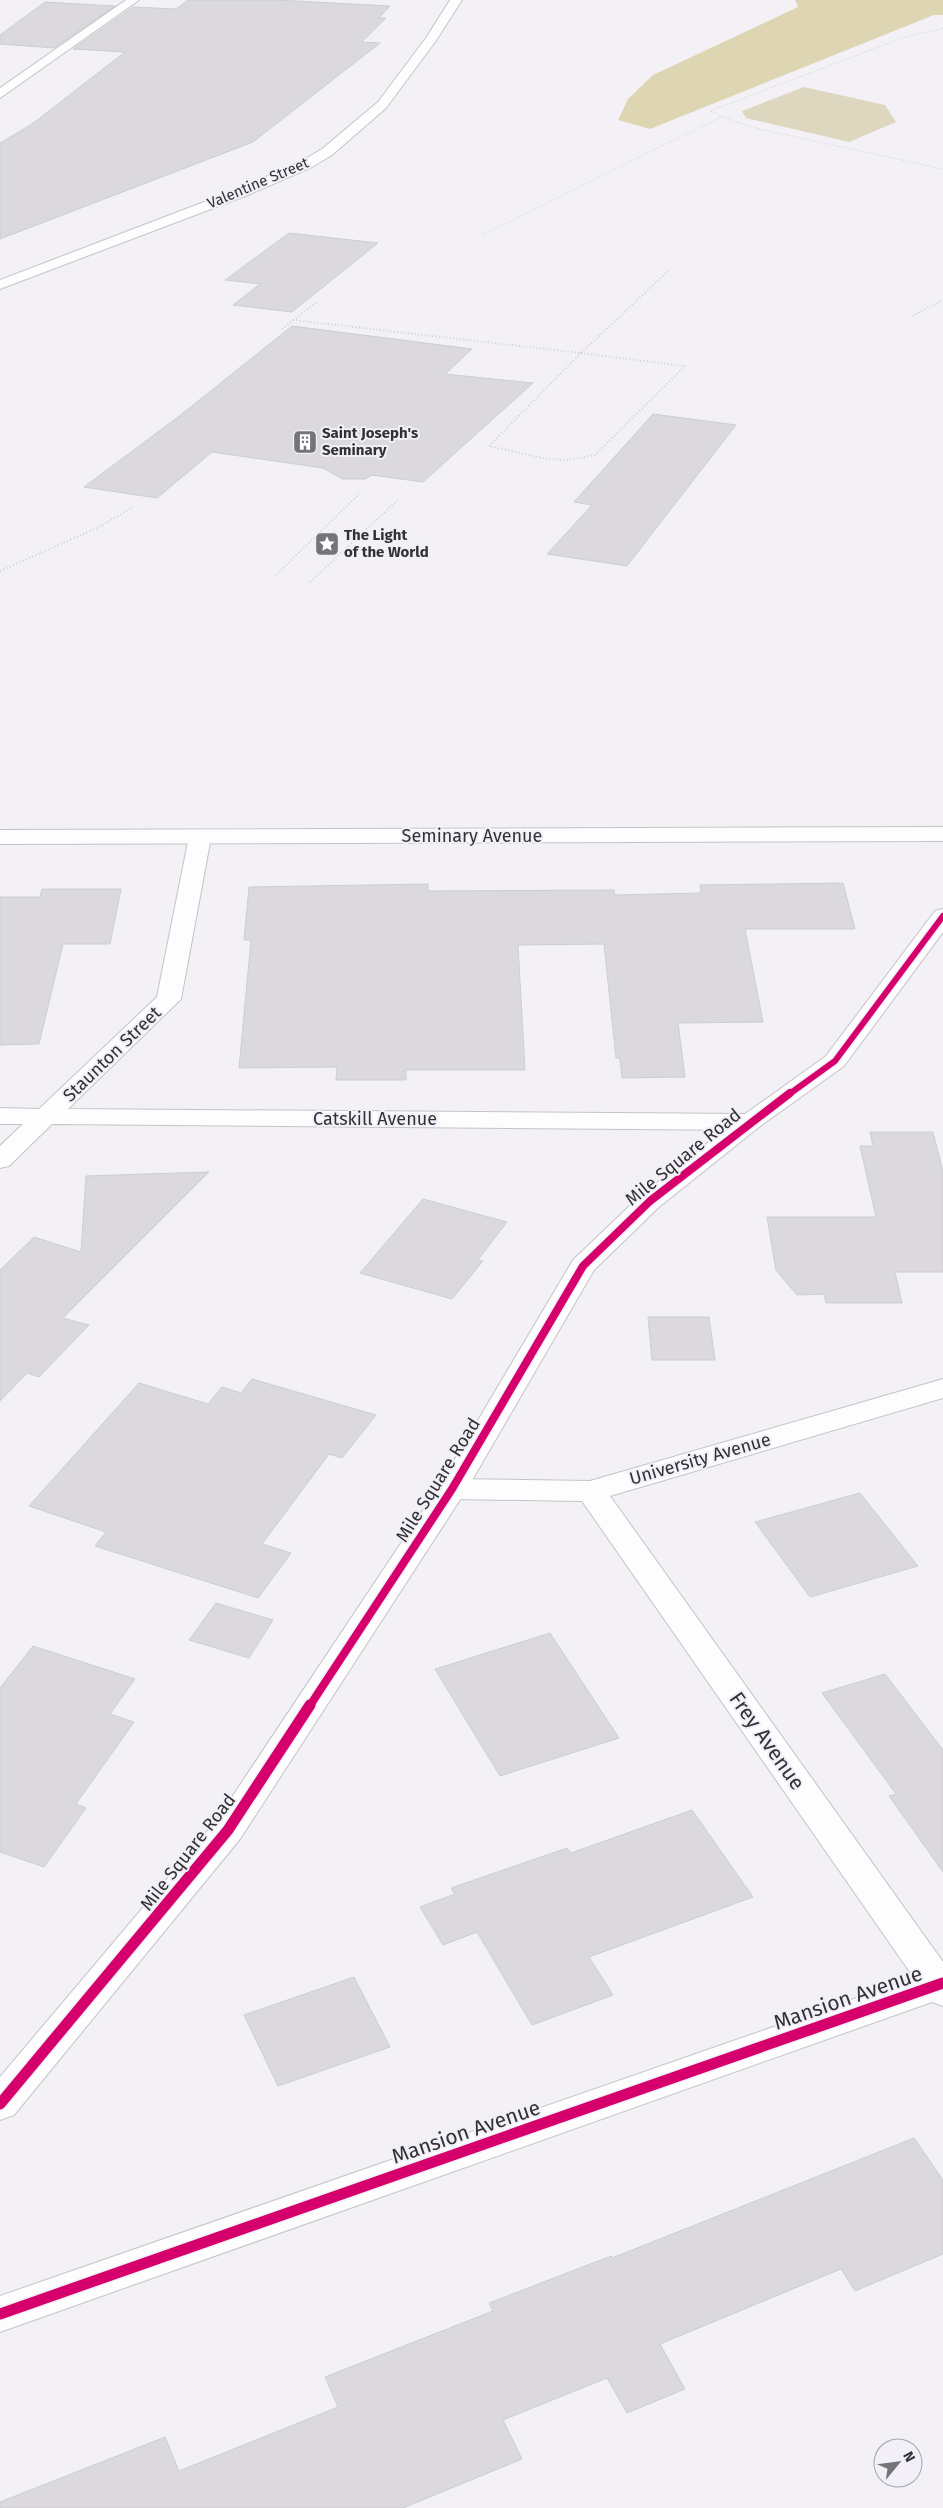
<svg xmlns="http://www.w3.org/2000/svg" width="943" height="2508" font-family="'Fira Sans',sans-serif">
	<rect width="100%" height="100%" fill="#f3f1f6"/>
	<!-- green -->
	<polygon fill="#ddd7c0" points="804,87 885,105 896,122 849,142 746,118 742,111"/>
	<!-- forest -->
	<polygon fill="#ded6b3" points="795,0 943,0 943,15 934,15 650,129 618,120 628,99 653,75 798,7"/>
	<!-- building -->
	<g fill="#dbd9dd" stroke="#cecdd1">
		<polygon points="188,0 277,0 390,6 379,18 386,18 362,42 380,43 253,142 0,239 0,143 32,124 125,52 73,49 133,7 176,9"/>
		<polygon points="45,2 115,6 54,48 0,44 0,35"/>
		<polygon points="289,233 378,243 292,312 233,305 260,284 225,280"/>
		<polygon points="292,326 472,349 445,374 533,383 423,482 372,475 365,479 342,479 323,468 212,452 157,498 84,487 178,417"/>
		<polygon points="653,414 736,425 627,566 547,554 592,505 574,502"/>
		<polygon points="843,883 855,929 745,929 763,1022 678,1023 685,1077 622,1078 620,1058 616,1058 604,944 518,945 525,1070 406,1070 406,1080 336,1080 337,1067 239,1068 251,940 244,940 249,887 428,884 428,891 614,890 615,895 701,893 700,885"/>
		<polygon points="42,889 121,889 110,944 63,944 39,1044 0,1045 0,897 40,897"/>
		<polygon points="870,1132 933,1132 943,1172 943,1272 895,1272 902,1303 826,1303 824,1294 797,1295 776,1270 767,1217 876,1217 860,1146 873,1146"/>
		<polygon points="209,1172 63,1318 89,1325 39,1377 27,1373 0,1401 0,1270 34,1237 81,1252 86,1176"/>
		<polygon points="423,1199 507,1222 478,1260 483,1261 452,1299 360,1273"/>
		<polygon points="648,1317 709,1317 715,1360 652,1360"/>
		<polygon points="252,1379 376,1415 342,1458 329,1454 262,1544 291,1553 258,1598 95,1546 106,1532 29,1506 139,1383 208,1404 222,1387 241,1393"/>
		<polygon points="860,1493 918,1566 810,1597 755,1522"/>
		<polygon points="216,1603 273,1620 249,1658 189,1640"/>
		<polygon points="550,1633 619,1738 500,1776 435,1669"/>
		<polygon points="33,1646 135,1679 110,1714 134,1722 76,1804 86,1808 44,1867 0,1852 0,1688"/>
		<polygon points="885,1674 943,1750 943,1872 889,1796 896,1794 822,1693"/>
		<polygon points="692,1810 753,1897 589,1957 613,1995 532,2025 477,1932 443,1945 420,1907 455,1894 451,1888 567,1848 571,1853"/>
		<polygon points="354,1977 390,2047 278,2086 244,2015"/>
		<polygon points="914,2138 943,2180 943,2254 855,2291 841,2269 660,2344 685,2389 627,2413 607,2378 503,2420 522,2459 403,2508 0,2508 0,2502 165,2437 179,2471 338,2407 325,2377 493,2311 489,2303 611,2256 612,2258"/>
	</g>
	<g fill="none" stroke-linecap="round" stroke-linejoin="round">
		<defs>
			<g id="minor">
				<polygon points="126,0 139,0 0,98 0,88"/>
				<polygon points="200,830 208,832 211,837 181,999 68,1109 750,1114 759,1117 763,1122 759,1127 750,1130 52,1124 9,1166 0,1168 0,1146 23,1124 0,1124 0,1108 39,1109 157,997 189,837 192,832"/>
				<polygon points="943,1379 943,1398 610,1496 943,1962 943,2006 932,2002 0,2332 0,2296 914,1978 582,1501 452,1499 441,1496 437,1489 441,1482 452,1479 590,1481"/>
			</g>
			<g id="tertiary">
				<polygon points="450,0 462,0 435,42 386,108 332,155 312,167 248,195 0,289 0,280 238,189 302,161 322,149 378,102 426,38"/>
				<polygon points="943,827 943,841 0,844 0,830"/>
				<polygon points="943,909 943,932 844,1066 759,1127 659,1207 594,1270 467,1489 240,1839 14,2115 0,2120 0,2077 216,1821 439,1486 573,1260 641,1195 741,1117 826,1056 935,911"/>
			</g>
		</defs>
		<!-- minor casing -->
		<use href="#minor" stroke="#c5c3c7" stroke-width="2"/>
		<!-- tertiary casing -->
		<use href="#tertiary" stroke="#c5c3c7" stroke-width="2"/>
		<!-- path-far1 -->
		<g stroke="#d0cfd1" stroke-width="1" stroke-dasharray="1 2" stroke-linecap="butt">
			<polyline points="943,28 902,38 710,111 736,122 764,130 943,169"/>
			<polyline points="483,235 721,117"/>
			<polyline points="667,272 670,269"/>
		</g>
		<!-- path -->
		<g stroke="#d0cfd1" stroke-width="2" stroke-dasharray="1 2.5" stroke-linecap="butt">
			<polyline points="912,316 943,300"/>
			<polyline points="293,320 581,353"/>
			<polyline points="282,329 318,301"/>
			<polygon points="581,353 685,366 595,455 566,460 547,459 489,446"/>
			<polyline points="581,353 668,271"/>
			<polyline points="0,571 101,526 133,507"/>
			<polyline points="276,575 359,494"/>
			<polyline points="310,582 399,499"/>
		</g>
		<!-- minor -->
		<use href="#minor" fill="#fdfdfe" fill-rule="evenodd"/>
		<!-- tertiary -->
		<use href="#tertiary" fill="#fdfdfe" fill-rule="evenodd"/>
		<defs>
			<polyline id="cycleway-far2" points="788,1095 835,1061 943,916"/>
			<polyline id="cycleway-far1" points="309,1707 452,1489 583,1266 650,1201 790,1093"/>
			<g id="cycleway">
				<polyline points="0,2104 228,1830 310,1705"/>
				<polyline points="0,2314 943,1983"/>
			</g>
		</defs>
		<!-- cycleway-far2 casing -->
		<use href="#cycleway-far2" stroke="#f2eff8" stroke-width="9"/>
		<!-- cycleway-far1 casing -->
		<use href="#cycleway-far1" stroke="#f2eff8" stroke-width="11"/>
		<!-- cycleway casing -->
		<use href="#cycleway" stroke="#f2eff8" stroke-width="14"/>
		<!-- cycleway-far2 -->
		<use href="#cycleway-far2" stroke="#d6006c" stroke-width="6"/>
		<!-- cycleway-far1 -->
		<use href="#cycleway-far1" stroke="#d6006c" stroke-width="8"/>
		<!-- cycleway -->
		<use href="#cycleway" stroke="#d6006c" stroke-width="11"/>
	</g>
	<!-- icons -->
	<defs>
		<symbol id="building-square" viewBox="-11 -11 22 22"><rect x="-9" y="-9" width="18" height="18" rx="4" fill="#767478" stroke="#f2eff8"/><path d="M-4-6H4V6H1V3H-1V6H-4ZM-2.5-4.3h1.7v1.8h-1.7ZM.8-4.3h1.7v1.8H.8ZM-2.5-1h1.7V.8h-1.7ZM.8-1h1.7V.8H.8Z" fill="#fff"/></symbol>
		<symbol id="sight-square" viewBox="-11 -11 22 22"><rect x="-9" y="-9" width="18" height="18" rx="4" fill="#767478" stroke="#f2eff8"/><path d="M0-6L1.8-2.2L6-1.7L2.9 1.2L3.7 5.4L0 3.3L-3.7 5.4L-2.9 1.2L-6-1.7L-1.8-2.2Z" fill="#fff"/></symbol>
	</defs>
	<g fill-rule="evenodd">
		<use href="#building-square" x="291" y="428" width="28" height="28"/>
		<use href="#sight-square" x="313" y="530" width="28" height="28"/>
	</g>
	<g text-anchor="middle" stroke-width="4" stroke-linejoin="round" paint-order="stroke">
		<!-- far-street labels -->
		<g font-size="15" fill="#323134" stroke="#f2eff8">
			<text transform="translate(258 183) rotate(-23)" y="5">Valentine Street</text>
		</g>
		<!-- far-poi labels -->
		<g font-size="15" font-weight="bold" fill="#323134" stroke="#f2eff8" text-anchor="start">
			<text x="322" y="438">Saint Joseph's<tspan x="322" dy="17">Seminary</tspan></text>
			<text x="344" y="540">The Light<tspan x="344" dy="17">of the World</tspan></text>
		</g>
		<!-- street labels -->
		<g font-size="18" fill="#323134" stroke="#f2eff8">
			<text x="472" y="842">Seminary Avenue</text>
			<text transform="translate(112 1054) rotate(-44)" y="6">Staunton Street</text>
			<text x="375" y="1125">Catskill Avenue</text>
			<text transform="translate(683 1157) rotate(-39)" y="6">Mile Square Road</text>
			<text transform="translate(700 1459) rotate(-16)" y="6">University Avenue</text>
			<text transform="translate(438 1480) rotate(-58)" y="6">Mile Square Road</text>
			<text transform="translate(188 1852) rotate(-52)" y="6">Mile Square Road</text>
		</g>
		<!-- near-street labels -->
		<g font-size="21" fill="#323134" stroke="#f2eff8">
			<text transform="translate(767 1741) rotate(55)" y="7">Frey Avenue</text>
			<text transform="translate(848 1998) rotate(-19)" y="7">Mansion Avenue</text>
			<text transform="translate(466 2132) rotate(-19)" y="7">Mansion Avenue</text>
		</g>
	</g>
	<!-- north arrow -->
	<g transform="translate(898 2463) rotate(61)"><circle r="24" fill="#f2eff8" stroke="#a5a3aa"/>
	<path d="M0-4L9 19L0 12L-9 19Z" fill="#767478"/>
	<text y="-8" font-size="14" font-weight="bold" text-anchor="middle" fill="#323134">N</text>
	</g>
</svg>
